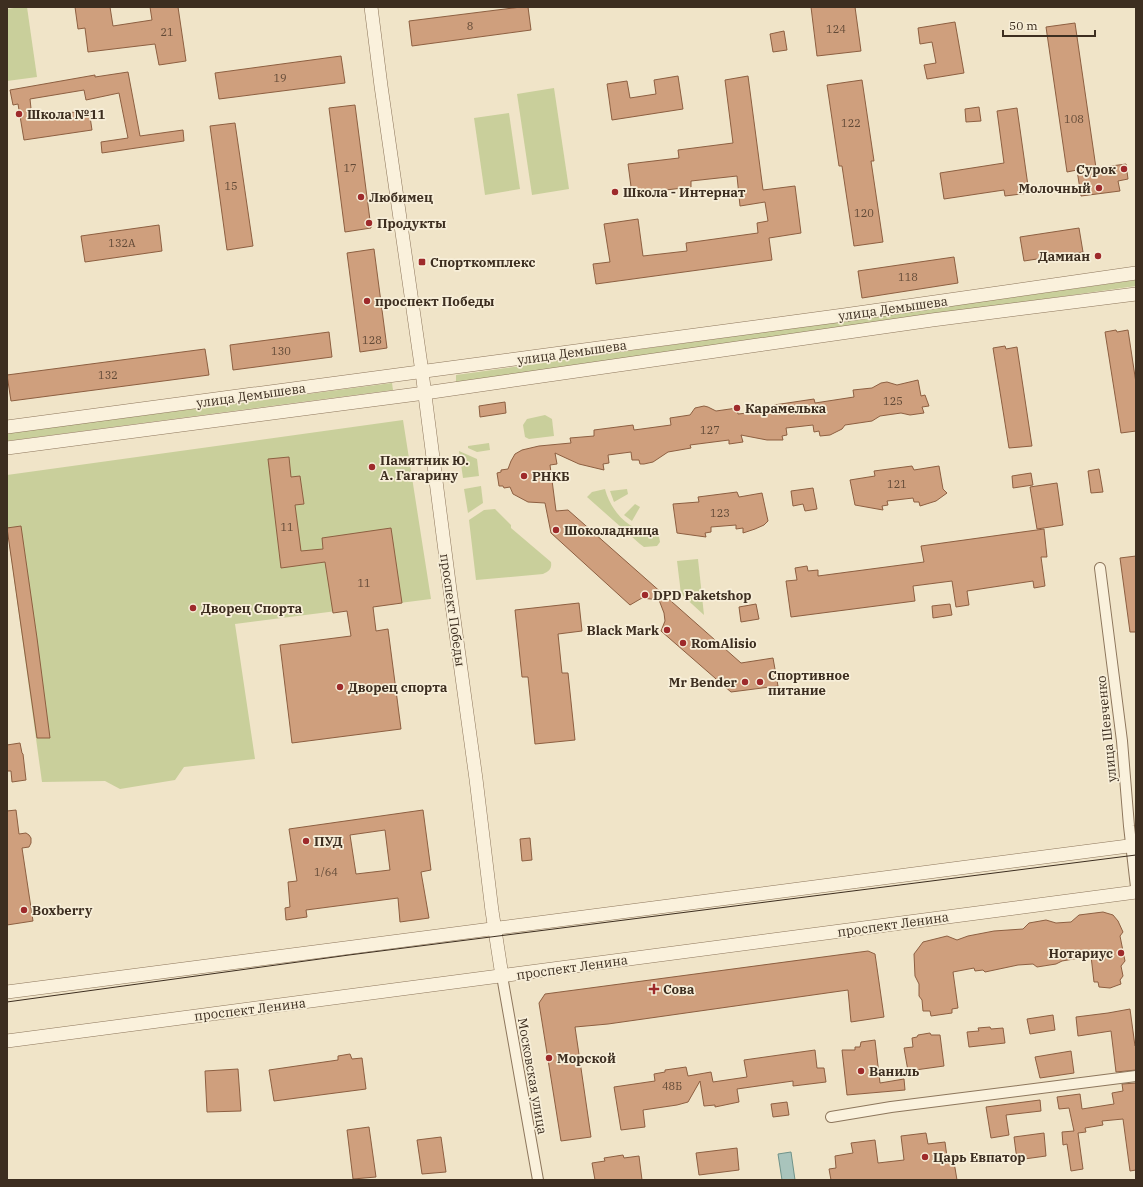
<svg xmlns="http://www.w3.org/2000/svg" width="1143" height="1187" font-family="'IBM Plex Serif',serif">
	<rect width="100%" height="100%" fill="#f0e4c8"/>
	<!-- green -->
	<g fill="#c9cf9b">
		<polygon points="21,7 27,7 37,77 7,81 7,9"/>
		<polygon points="554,88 569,189 532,195 517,94"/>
		<polygon points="509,113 520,189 485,195 474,118"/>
		<polygon points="1136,280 1136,286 456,382 456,375"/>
		<polygon points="392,383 393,390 7,441 7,433"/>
		<polygon points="545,415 552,419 554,436 529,439 525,437 523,425 527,419"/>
		<polygon points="403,420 431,599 235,624 255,759 184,767 175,780 120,789 105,781 42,782 7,528 7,475"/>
		<polygon points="489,443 490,450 477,452 468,448 468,446"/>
		<polygon points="459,451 477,459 479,476 463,478"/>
		<polygon points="481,486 483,503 468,513 464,489"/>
		<path d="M605,489C611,512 631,535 658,531L660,542L657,546L644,547L640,544L587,497L592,492Z"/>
		<polygon points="627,489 628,494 614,502 610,491"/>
		<polygon points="635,504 640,507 632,521 624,515"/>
		<path d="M495,509L511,525V528L551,562C552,569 549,571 543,574L476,580L469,520L484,510Z"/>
		<polygon points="698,559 704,615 681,594 677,561"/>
	</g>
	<!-- water -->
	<polygon fill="#a9c4bc" stroke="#6f938a" points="791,1152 795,1180 782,1180 778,1154"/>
	<!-- building -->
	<g fill="#cf9f7d" stroke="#8d5f41" fill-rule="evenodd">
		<polygon points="75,7 110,7 113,26 152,20 150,7 178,7 186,61 159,65 155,44 88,52 85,28 78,29"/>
		<polygon points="521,7 528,7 531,30 412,46 409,21"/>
		<polygon points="811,7 855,7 861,51 817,56"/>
		<polygon points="955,22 964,73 927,79 924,65 936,63 932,42 920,44 918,28"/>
		<polygon points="1075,23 1096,168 1126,164 1128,179 1118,181 1120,191 1081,196 1077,170 1067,172 1046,27"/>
		<polygon points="784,31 787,50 773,52 770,34"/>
		<polygon points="341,56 345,83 219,99 215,73"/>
		<polygon points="128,72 140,136 183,130 184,141 102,153 101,142 128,138 119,93 86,100 84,90 30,99 32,118 89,110 92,130 24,140 18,104 13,105 10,90 95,75 95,77"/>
		<polygon points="678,76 683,109 612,120 607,84 627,81 630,98 656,94 654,80"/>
		<polygon points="748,76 763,190 795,186 801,233 769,238 772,260 596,284 593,264 610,262 604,224 638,219 643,256 687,251 686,243 758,233 757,223 768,221 765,202 740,206 737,176 691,181 691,187 632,194 628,164 679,158 678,150 733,143 725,80"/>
		<polygon points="862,80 874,161 871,161 883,242 854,246 842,166 839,166 827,85"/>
		<polygon points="355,105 371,228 345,232 329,108"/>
		<polygon points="979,107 981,121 966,122 965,109"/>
		<polygon points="1017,108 1029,193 1005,196 1004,190 944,199 940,173 1004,163 997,111"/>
		<polygon points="235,123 253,246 227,250 210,126"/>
		<polygon points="159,225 162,251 85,262 81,236"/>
		<polygon points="1079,228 1083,252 1024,261 1020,237"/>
		<polygon points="374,249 387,348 360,352 347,253"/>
		<polygon points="954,257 958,283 862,298 858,271"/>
		<polygon points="1116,330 1117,332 1128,330 1136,383 1136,431 1121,433 1105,332"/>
		<polygon points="329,332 332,357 233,370 230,345"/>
		<polygon points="1005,346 1006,349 1017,347 1032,446 1009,448 993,348"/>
		<polygon points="205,349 209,375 11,401 7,375"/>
		<polygon points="918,380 921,396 925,395 929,406 922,407 924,413 910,415 901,413 880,416 872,421 845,425 842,429 830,435 820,436 819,431 814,432 813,425 786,428 787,435 782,436 783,440 767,440 741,435 743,442 729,444 729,440 690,445 691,448 668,452 653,462 644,464 640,464 639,460 632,460 631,452 608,455 609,463 603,464 604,470 579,464 555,453 557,464 550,465 556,511 568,510 741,663 773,658 778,686 731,692 661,631 665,621 664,613 659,600 642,598 630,605 551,533 545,503 528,502 513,494 510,487 504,488 503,486 499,486 497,473 501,472 501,470 508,469 511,461 515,454 522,450 539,446 571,443 570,438 594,436 594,430 633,425 634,430 671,425 670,418 690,415 695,408 704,406 708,407 716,411 737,408 738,414 775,410 774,405 814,399 815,403 854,397 853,390 872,388 881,383 887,382 897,385"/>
		<polygon points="505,402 506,413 480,417 479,406"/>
		<polygon points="289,457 291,477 300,476 304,504 295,505 301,551 323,549 322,538 391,528 402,603 373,607 376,631 388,629 401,729 292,743 280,645 351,636 347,611 333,613 325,562 281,568 268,459"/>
		<polygon points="912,466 914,470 939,466 943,489 947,493 936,501 920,506 919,502 914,502 913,498 887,501 888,505 882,506 883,510 855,505 850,480 875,476 874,471"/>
		<polygon points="1099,469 1103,492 1091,493 1088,471"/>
		<polygon points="1031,473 1033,485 1013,488 1012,476"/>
		<polygon points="1057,483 1063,525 1037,529 1030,487"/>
		<polygon points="813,488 817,509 805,511 803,504 793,506 791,491"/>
		<polygon points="737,492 739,497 762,493 768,521 764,525 755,529 743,533 743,528 736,529 736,525 711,527 711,532 705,533 706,537 677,533 673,504 699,502 698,497"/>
		<polygon points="21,526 37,638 50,738 37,738 7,528"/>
		<polygon points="1044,529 1047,557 1041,557 1045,586 1034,588 1033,581 967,591 969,605 956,607 952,581 913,586 915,601 791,617 786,581 797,580 795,568 807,566 808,571 818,570 818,576 924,562 921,546"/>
		<polygon points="1136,556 1136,632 1130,632 1120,558"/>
		<polygon points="579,603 582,631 558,634 562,673 568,673 575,740 535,744 528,677 522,677 515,610"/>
		<polygon points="756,604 759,619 741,622 739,607"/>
		<polygon points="950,604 952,615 933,618 932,606"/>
		<polygon points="20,743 22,753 23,754 26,780 12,782 11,771 7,771 7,745"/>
		<polygon points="16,810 19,834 26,833 29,835 31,838 31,843 29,847 22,848 33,921 7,925 7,811"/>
		<path d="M423,810L431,870L421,872L429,918L400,922L398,898L306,910L307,917L286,920L285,908L290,907L288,882L297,881L289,829ZM385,830L390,870L356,874L350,835Z"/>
		<polygon points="530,838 532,860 522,861 520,839"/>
		<polygon points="1103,912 1113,915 1118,921 1123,932 1120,936 1125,961 1121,966 1123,976 1120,980 1121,984 1110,988 1099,987 1098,982 1094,982 1091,956 1062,961 1056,964 1037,967 1033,964 1018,965 985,972 983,970 975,971 974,968 953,972 958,1008 952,1009 952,1013 931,1016 930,1011 923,1011 922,1000 919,996 919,984 915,976 914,954 923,942 947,936 957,940 968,936 994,931 1023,929 1029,923 1046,920 1056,923 1071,922 1079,915"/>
		<polygon points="868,951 875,954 884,1017 851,1022 848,990 608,1024 575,1027 591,1137 561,1141 539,1003 545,994"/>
		<polygon points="1130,1009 1135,1046 1136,1046 1136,1070 1116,1072 1111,1031 1078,1036 1076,1017 1108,1013"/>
		<polygon points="1053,1015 1055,1030 1030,1034 1027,1019"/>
		<polygon points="990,1027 991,1029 1003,1028 1005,1043 969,1047 967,1032 979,1031 978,1028"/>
		<polygon points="930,1033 931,1035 940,1035 944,1066 908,1071 904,1048 913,1047 912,1038 917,1037 918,1035"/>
		<polygon points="875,1040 880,1083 904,1079 905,1090 847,1095 842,1050 855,1050 855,1047 860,1047 861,1042"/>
		<polygon points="815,1050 817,1068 824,1068 826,1082 793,1086 793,1081 737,1089 739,1102 715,1107 715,1105 704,1106 700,1081 688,1102 677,1105 643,1110 645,1127 621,1130 614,1087 655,1081 654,1074 665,1072 665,1070 686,1067 688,1076 711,1072 713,1082 747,1077 744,1060"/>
		<polygon points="1071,1051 1074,1073 1040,1078 1035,1057"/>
		<polygon points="350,1054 352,1059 362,1058 366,1089 274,1101 269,1070 338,1060 338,1056"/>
		<polygon points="238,1069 241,1111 207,1112 205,1071"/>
		<polygon points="1136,1083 1136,1170 1130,1171 1123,1119 1102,1121 1103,1125 1085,1128 1086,1132 1078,1133 1083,1169 1071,1171 1067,1144 1063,1145 1062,1132 1074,1131 1069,1108 1059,1109 1057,1097 1080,1094 1082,1109 1114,1104 1112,1093 1123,1091 1122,1084"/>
		<polygon points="1040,1100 1041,1111 1006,1115 1009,1135 991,1138 986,1107"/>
		<polygon points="787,1102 789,1115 773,1117 771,1104"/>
		<polygon points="369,1127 376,1177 353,1179 347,1130"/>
		<polygon points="926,1133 928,1144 945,1142 947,1157 953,1156 957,1180 831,1180 829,1169 836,1168 835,1156 853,1153 851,1143 875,1140 878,1163 904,1160 901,1136"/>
		<polygon points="1044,1133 1046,1156 1017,1160 1014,1137"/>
		<polygon points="441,1137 446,1172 422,1174 417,1140"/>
		<polygon points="737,1148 739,1170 699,1175 696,1153"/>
		<polygon points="623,1155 624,1158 639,1156 642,1180 595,1180 592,1163 605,1161 604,1158"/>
	</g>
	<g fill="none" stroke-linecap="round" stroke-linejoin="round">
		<defs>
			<g id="minor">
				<polyline points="1100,568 1122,741 1129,826 1136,887"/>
				<polyline points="502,976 538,1180"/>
				<polyline points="831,1117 891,1107 1136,1076"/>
			</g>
			<g id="tertiary">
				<polyline points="371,7 381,86 422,372 450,590 476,779 492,911 502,976"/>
				<polyline points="7,427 844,315 1136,273"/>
				<polyline points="7,448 425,393 932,320 1136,294"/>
				<polyline points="7,992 1136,845"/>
				<polyline points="7,1041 1136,892"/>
			</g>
		</defs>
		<!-- minor casing -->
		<use href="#minor" stroke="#8d765c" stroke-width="12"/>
		<!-- tertiary casing -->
		<use href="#tertiary" stroke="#8d765c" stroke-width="14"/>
		<!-- minor -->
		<use href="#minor" stroke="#faf1dc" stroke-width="10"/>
		<!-- tertiary -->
		<use href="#tertiary" stroke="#faf1dc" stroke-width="13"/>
		<!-- tram -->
		<polyline stroke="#3d2e20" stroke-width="1" points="7,1002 349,955 1136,855"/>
	</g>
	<!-- markers -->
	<g fill="#9e2a2b" stroke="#f7eed8" stroke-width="1.5">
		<circle cx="19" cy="114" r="4"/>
		<circle cx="1124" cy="169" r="4"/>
		<circle cx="1099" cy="188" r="4"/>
		<circle cx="615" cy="192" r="4"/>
		<circle cx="361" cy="197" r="4"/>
		<circle cx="369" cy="223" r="4"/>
		<circle cx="1098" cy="256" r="4"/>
		<rect x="418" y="258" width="8" height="8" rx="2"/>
		<circle cx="367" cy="301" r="4"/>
		<circle cx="737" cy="408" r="4"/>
		<circle cx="372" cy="467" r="4"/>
		<circle cx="524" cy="476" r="4"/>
		<circle cx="556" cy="530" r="4"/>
		<circle cx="645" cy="595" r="4"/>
		<circle cx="193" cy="608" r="4"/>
		<circle cx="667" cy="630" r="4"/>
		<circle cx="683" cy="643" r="4"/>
		<circle cx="745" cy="682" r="4"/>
		<circle cx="760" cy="682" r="4"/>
		<circle cx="340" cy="687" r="4"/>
		<circle cx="306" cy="841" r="4"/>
		<circle cx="24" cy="910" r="4"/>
		<circle cx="1121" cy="953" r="4"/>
		<path d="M652 983h4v4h4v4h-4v4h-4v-4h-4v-4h4z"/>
		<circle cx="549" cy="1058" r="4"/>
		<circle cx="861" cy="1071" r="4"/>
		<circle cx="925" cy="1157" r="4"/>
	</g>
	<g text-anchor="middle" stroke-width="3.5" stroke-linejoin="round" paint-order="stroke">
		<!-- number labels -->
		<g font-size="11" fill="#624a37">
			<text x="470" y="30">8</text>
			<text x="836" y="33">124</text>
			<text x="167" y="36">21</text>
			<text x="280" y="82">19</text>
			<text x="1074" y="123">108</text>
			<text x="851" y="127">122</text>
			<text x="350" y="172">17</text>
			<text x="231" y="190">15</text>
			<text x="864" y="217">120</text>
			<text x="122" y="247">132А</text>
			<text x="908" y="281">118</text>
			<text x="372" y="344">128</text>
			<text x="281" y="355">130</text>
			<text x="108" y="379">132</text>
			<text x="893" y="405">125</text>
			<text x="710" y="434">127</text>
			<text x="897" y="488">121</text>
			<text x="720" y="517">123</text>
			<text x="287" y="531">11</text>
			<text x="364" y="587">11</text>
			<text x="326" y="876">1/64</text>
			<text x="672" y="1090">48Б</text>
		</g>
		<!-- poi labels -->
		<g font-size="13" font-weight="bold" fill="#3d2e20" stroke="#f7eed8" text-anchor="start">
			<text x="27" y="119">Школа №11</text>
			<text x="1116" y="174" text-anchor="end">Сурок</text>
			<text x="1091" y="193" text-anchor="end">Молочный</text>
			<text x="623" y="197">Школа - Интернат</text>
			<text x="369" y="202">Любимец</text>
			<text x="377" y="228">Продукты</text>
			<text x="1090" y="261" text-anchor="end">Дамиан</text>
			<text x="430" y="267">Спорткомплекс</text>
			<text x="375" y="306">проспект Победы</text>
			<text x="745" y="413">Карамелька</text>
			<text x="380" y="465">Памятник Ю.<tspan x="380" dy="15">А. Гагарину</tspan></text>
			<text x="532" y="481">РНКБ</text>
			<text x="564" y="535">Шоколадница</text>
			<text x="653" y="600">DPD Paketshop</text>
			<text x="201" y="613">Дворец Спорта</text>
			<text x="659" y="635" text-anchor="end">Black Mark</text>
			<text x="691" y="648">RomAlisio</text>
			<text x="768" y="680">Спортивное<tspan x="768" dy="15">питание</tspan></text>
			<text x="737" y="687" text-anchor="end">Mr Bender</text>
			<text x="348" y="692">Дворец спорта</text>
			<text x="314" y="846">ПУД</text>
			<text x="32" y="915">Boxberry</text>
			<text x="1113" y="958" text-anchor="end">Нотариус</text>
			<text x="663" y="994">Сова</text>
			<text x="557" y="1063">Морской</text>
			<text x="869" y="1076">Ваниль</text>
			<text x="933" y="1162">Царь Евпатор</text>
		</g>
		<!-- street labels -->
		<g font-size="13" fill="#3d2e20" stroke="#f7eed8">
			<text transform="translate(893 308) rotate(-8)" y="5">улица Демышева</text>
			<text transform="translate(572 352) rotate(-8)" y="5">улица Демышева</text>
			<text transform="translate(251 395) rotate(-8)" y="5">улица Демышева</text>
			<text transform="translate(453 610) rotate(82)" y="5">проспект Победы</text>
			<text transform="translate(1106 729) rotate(-96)" y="5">улица Шевченко</text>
			<text transform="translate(893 924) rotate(-8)" y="5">проспект Ленина</text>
			<text transform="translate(572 967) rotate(-8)" y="5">проспект Ленина</text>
			<text transform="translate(250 1009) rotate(-7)" y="5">проспект Ленина</text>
			<text transform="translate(533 1076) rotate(80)" y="5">Московская улица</text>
		</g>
	</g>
	<!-- border -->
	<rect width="1143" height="1187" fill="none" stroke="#3d2e20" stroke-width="16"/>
	<!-- scale -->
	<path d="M1003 30v6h92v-6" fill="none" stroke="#3d2e20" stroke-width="2"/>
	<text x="1009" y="30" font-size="12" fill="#3d2e20" stroke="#f7eed8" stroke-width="3" paint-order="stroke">50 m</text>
</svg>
